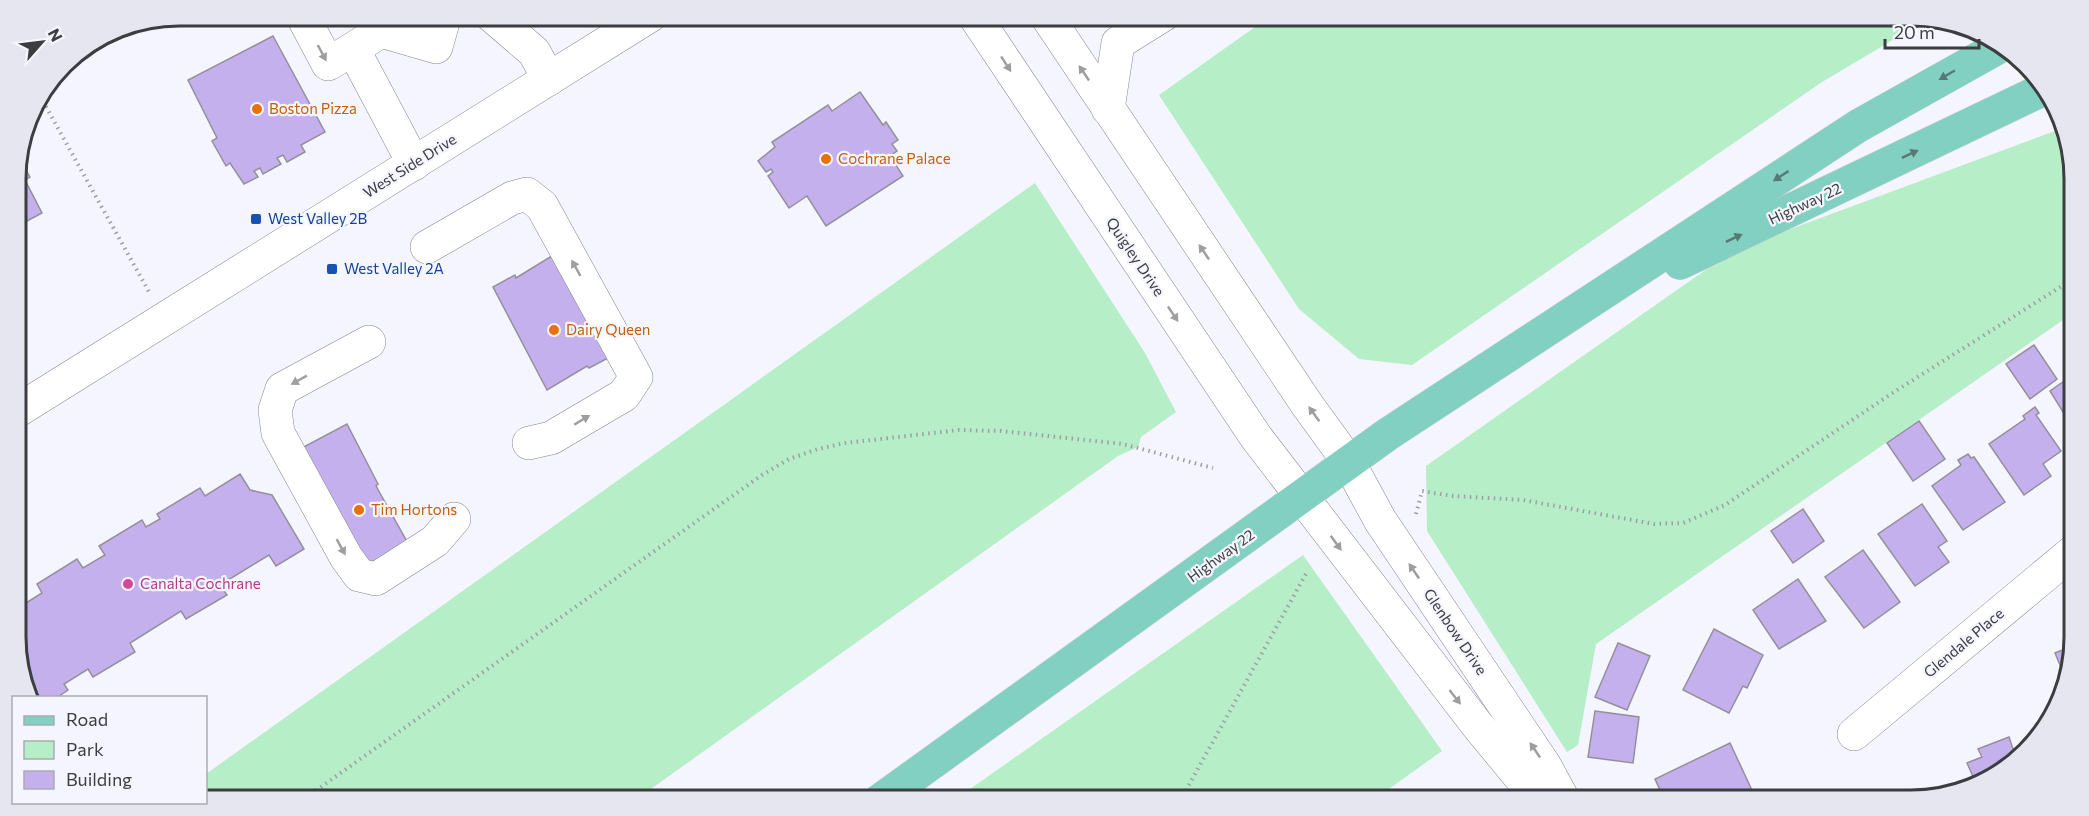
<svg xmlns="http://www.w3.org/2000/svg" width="2089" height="816" font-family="Commissioner,sans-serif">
	<rect width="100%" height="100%" fill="#f4f5fe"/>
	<!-- green -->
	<g fill="#b5eec7">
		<polygon points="1272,15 1910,15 1930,18 1822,82 1412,365 1359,359 1299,309 1159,95"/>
		<polygon points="2060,129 2073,157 2073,313 1596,644 1578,745 1567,752 1427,531 1426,466 1734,250"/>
		<polygon points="1035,183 1145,353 1176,412 1141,437 1138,447 1118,456 634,801 206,801 206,774"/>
		<polygon points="1303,555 1442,751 1372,801 953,801"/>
	</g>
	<!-- building -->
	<g fill="#c5b0ee" stroke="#94909b" stroke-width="1.5">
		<polygon points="273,36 325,132 301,145 305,152 287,162 283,155 277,158 281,164 263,174 260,168 254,171 258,177 244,184 230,163 226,166 212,141 217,138 188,80"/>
		<polygon points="860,92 883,125 886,122 898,140 892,144 897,151 890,156 903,176 826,226 807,196 789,208 768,176 773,172 771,169 766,172 758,161 775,147 772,142 828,105 832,111"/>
		<polygon points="16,164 19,169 24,167 30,177 25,180 42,213 16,227"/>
		<polygon points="555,254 610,357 589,368 587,366 547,390 493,287 515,275 516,278"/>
		<polygon points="2034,345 2057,379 2030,399 2006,364"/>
		<polygon points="2073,375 2073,428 2050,391"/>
		<polygon points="2035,407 2039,413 2036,415 2061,451 2043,464 2051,476 2024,495 1989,444 2025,419 2023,416"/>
		<polygon points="1919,421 1945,459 1913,481 1887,443"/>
		<polygon points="347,424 378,484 376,486 410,547 365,566 298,450"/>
		<polygon points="1968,454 1971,458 1974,457 2005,502 1963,530 1932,486 1961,465 1958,460"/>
		<polygon points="240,474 250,490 272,495 304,549 276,566 269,555 220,585 227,595 186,619 181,611 130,643 135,652 93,677 88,669 64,684 68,690 56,698 32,698 18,669 18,608 42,593 37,584 77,559 83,568 105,555 99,546 142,520 146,527 160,519 157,514 200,488 205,496"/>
		<polygon points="1922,504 1947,541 1938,547 1949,562 1915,586 1878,534"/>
		<polygon points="1803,509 1824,541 1793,563 1771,531"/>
		<polygon points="1863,550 1900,602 1864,628 1825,577"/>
		<polygon points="1798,579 1826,621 1779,649 1753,610"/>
		<polygon points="1714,629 1763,655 1747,688 1743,686 1729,713 1683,690"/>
		<polygon points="1618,643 1650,656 1627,710 1595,697"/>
		<polygon points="2073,646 2067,682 2055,653"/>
		<polygon points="1595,711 1639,717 1633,763 1588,757"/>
		<polygon points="2009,737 2016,758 2010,767 1975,781 1967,763 1982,757 1978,749"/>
		<polygon points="1730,743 1757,801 1702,801 1700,797 1694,801 1665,801 1655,779"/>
	</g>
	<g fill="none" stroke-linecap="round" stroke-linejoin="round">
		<defs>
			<g id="minor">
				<polyline points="302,15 328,64 353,49"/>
				<polyline points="385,15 381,31 436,47 445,15"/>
				<polyline points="491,15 534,52 549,79"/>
				<polyline points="974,15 1256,437 1478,726 1540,801"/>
				<polyline points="1046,15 1308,406 1348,461 1380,520 1545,766 1564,801"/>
				<polyline points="381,31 353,49 414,164"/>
				<polyline points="1108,109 1118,43 1163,15"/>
				<polyline points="427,247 512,198 527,194 542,206 636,377 624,395 551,438 529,443"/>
				<polyline points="369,342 282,389 275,410 278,433 346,557 359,575 376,579 435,541 454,519"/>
				<polyline points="17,411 651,15"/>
				<polyline points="1854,734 2074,551"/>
			</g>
			<g id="major">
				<polyline points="1680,263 2042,90"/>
				<polyline points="879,801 1388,434 1858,126 1999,47"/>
			</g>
		</defs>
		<!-- minor casing -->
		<use href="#minor" stroke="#848590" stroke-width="34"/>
		<!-- major casing -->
		<use href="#major" stroke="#d4d4d5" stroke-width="34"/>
		<!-- path -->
		<g stroke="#9e9fa5" stroke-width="4" stroke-dasharray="1.5 4.5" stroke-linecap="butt">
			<polyline points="40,96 149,292"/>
			<polyline points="1416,514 1422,491 1453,496 1523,500 1654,524 1683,523 1725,505 1894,392 2073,279"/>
			<polyline points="301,801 762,475 789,459 818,449 845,443 959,430 1001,431 1123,444 1213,468"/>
			<polyline points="1180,801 1307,572"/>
		</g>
		<!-- minor -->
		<use href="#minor" stroke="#fff" stroke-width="33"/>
		<!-- major -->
		<use href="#major" stroke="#82d0c2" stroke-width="33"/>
	</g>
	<!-- one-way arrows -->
	<defs><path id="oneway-solid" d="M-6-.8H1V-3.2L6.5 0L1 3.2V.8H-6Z" transform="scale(1.5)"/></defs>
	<g fill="#9e9ea0">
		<use href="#oneway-solid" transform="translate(322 53) rotate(62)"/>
		<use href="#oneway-solid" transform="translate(1006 64) rotate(57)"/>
		<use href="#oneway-solid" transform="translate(1084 73) rotate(-124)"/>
		<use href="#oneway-solid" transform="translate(1204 252) rotate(-124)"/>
		<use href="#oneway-solid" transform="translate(576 268) rotate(-119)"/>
		<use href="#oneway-solid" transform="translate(1173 314) rotate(56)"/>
		<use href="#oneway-solid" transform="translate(299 380) rotate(151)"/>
		<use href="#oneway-solid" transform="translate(1314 414) rotate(-126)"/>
		<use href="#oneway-solid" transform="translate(582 420) rotate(-31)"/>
		<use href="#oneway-solid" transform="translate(1336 543) rotate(54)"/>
		<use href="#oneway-solid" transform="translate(341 547) rotate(61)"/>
		<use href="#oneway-solid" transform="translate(1414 571) rotate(-124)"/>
		<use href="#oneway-solid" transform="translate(1455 697) rotate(52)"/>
		<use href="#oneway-solid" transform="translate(1535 750) rotate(-124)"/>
	</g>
	<g fill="#587875">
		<use href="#oneway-solid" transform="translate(1947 75) rotate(150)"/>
		<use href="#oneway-solid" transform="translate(1910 154) rotate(-25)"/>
		<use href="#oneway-solid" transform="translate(1781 176) rotate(147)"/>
		<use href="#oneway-solid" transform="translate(1734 238) rotate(-25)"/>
	</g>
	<!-- markers -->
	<g fill="#e8710a" stroke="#f4f5fe" stroke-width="2">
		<circle cx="257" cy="109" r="6"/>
		<circle cx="826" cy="159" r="6"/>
		<circle cx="554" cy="330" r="6"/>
		<circle cx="359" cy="510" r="6"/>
	</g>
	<g fill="#1a4fb4" stroke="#f4f5fe" stroke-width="2">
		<rect x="250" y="213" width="12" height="12" rx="3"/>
		<rect x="326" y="263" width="12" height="12" rx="3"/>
	</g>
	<circle fill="#d1479c" stroke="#f4f5fe" stroke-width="2" cx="128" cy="584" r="6"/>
	<g text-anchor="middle" stroke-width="4.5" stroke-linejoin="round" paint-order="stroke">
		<!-- food labels -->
		<g font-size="15" fill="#c56008" stroke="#f4f5fe" text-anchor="start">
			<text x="269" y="114">Boston Pizza</text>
			<text x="838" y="164">Cochrane Palace</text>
			<text x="566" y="335">Dairy Queen</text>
			<text x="371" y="515">Tim Hortons</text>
		</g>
		<!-- street labels -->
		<g font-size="15" fill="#3c3d41" stroke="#f4f5fe">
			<text transform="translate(410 166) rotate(-32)" y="5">West Side Drive</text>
			<text transform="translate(1805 204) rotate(-25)" y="5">Highway 22</text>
			<text transform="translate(1135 257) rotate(56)" y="5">Quigley Drive</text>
			<text transform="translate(1221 556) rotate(-36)" y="5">Highway 22</text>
			<text transform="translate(1455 632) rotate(56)" y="5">Glenbow Drive</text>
			<text transform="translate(1964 643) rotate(-40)" y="5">Glendale Place</text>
		</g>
		<!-- transit labels -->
		<g font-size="15" fill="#164399" stroke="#f4f5fe" text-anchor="start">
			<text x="268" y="224">West Valley 2B</text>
			<text x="344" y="274">West Valley 2A</text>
		</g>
		<!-- hotel labels -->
		<g font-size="15" fill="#b23c85" stroke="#f4f5fe" text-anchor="start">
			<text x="140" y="589">Canalta Cochrane</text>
		</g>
	</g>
	<!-- crop -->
	<path d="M0 0H2089V816H0ZM179 26H1911A153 153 0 0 1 2064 179V637A153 153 0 0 1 1911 790H179A153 153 0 0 1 26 637V179A153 153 0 0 1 179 26Z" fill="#e5e6ef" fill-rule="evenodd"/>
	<path fill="none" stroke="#3c3d41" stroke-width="3" d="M179 26H1911A153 153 0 0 1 2064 179V637A153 153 0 0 1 1911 790H179A153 153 0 0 1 26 637V179A153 153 0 0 1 179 26Z"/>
	<!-- legend -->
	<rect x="12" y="696" width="195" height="108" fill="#f4f5fe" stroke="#aaabb2" stroke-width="1.5"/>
	<rect x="24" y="716" width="30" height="9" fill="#82d0c2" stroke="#aaabb2" stroke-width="1.5"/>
	<text x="66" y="726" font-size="18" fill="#3c3d41">Road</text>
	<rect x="24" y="741" width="30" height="18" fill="#b5eec7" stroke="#aaabb2" stroke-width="1.5"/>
	<text x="66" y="756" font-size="18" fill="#3c3d41">Park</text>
	<rect x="24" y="771" width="30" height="18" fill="#c5b0ee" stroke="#aaabb2" stroke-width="1.5"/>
	<text x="66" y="786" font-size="18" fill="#3c3d41">Building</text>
	<!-- north arrow -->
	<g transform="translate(42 42) rotate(62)" stroke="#f4f5fe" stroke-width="4.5" paint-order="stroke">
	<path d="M0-4.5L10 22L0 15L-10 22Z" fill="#3c3d41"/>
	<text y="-9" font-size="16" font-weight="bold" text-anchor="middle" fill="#3c3d41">N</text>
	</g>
	<!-- scale -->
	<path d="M1885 39v9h94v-9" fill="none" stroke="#3c3d41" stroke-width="3"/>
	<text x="1894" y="39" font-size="18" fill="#3c3d41" stroke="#f4f5fe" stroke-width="4.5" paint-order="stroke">20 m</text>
</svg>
